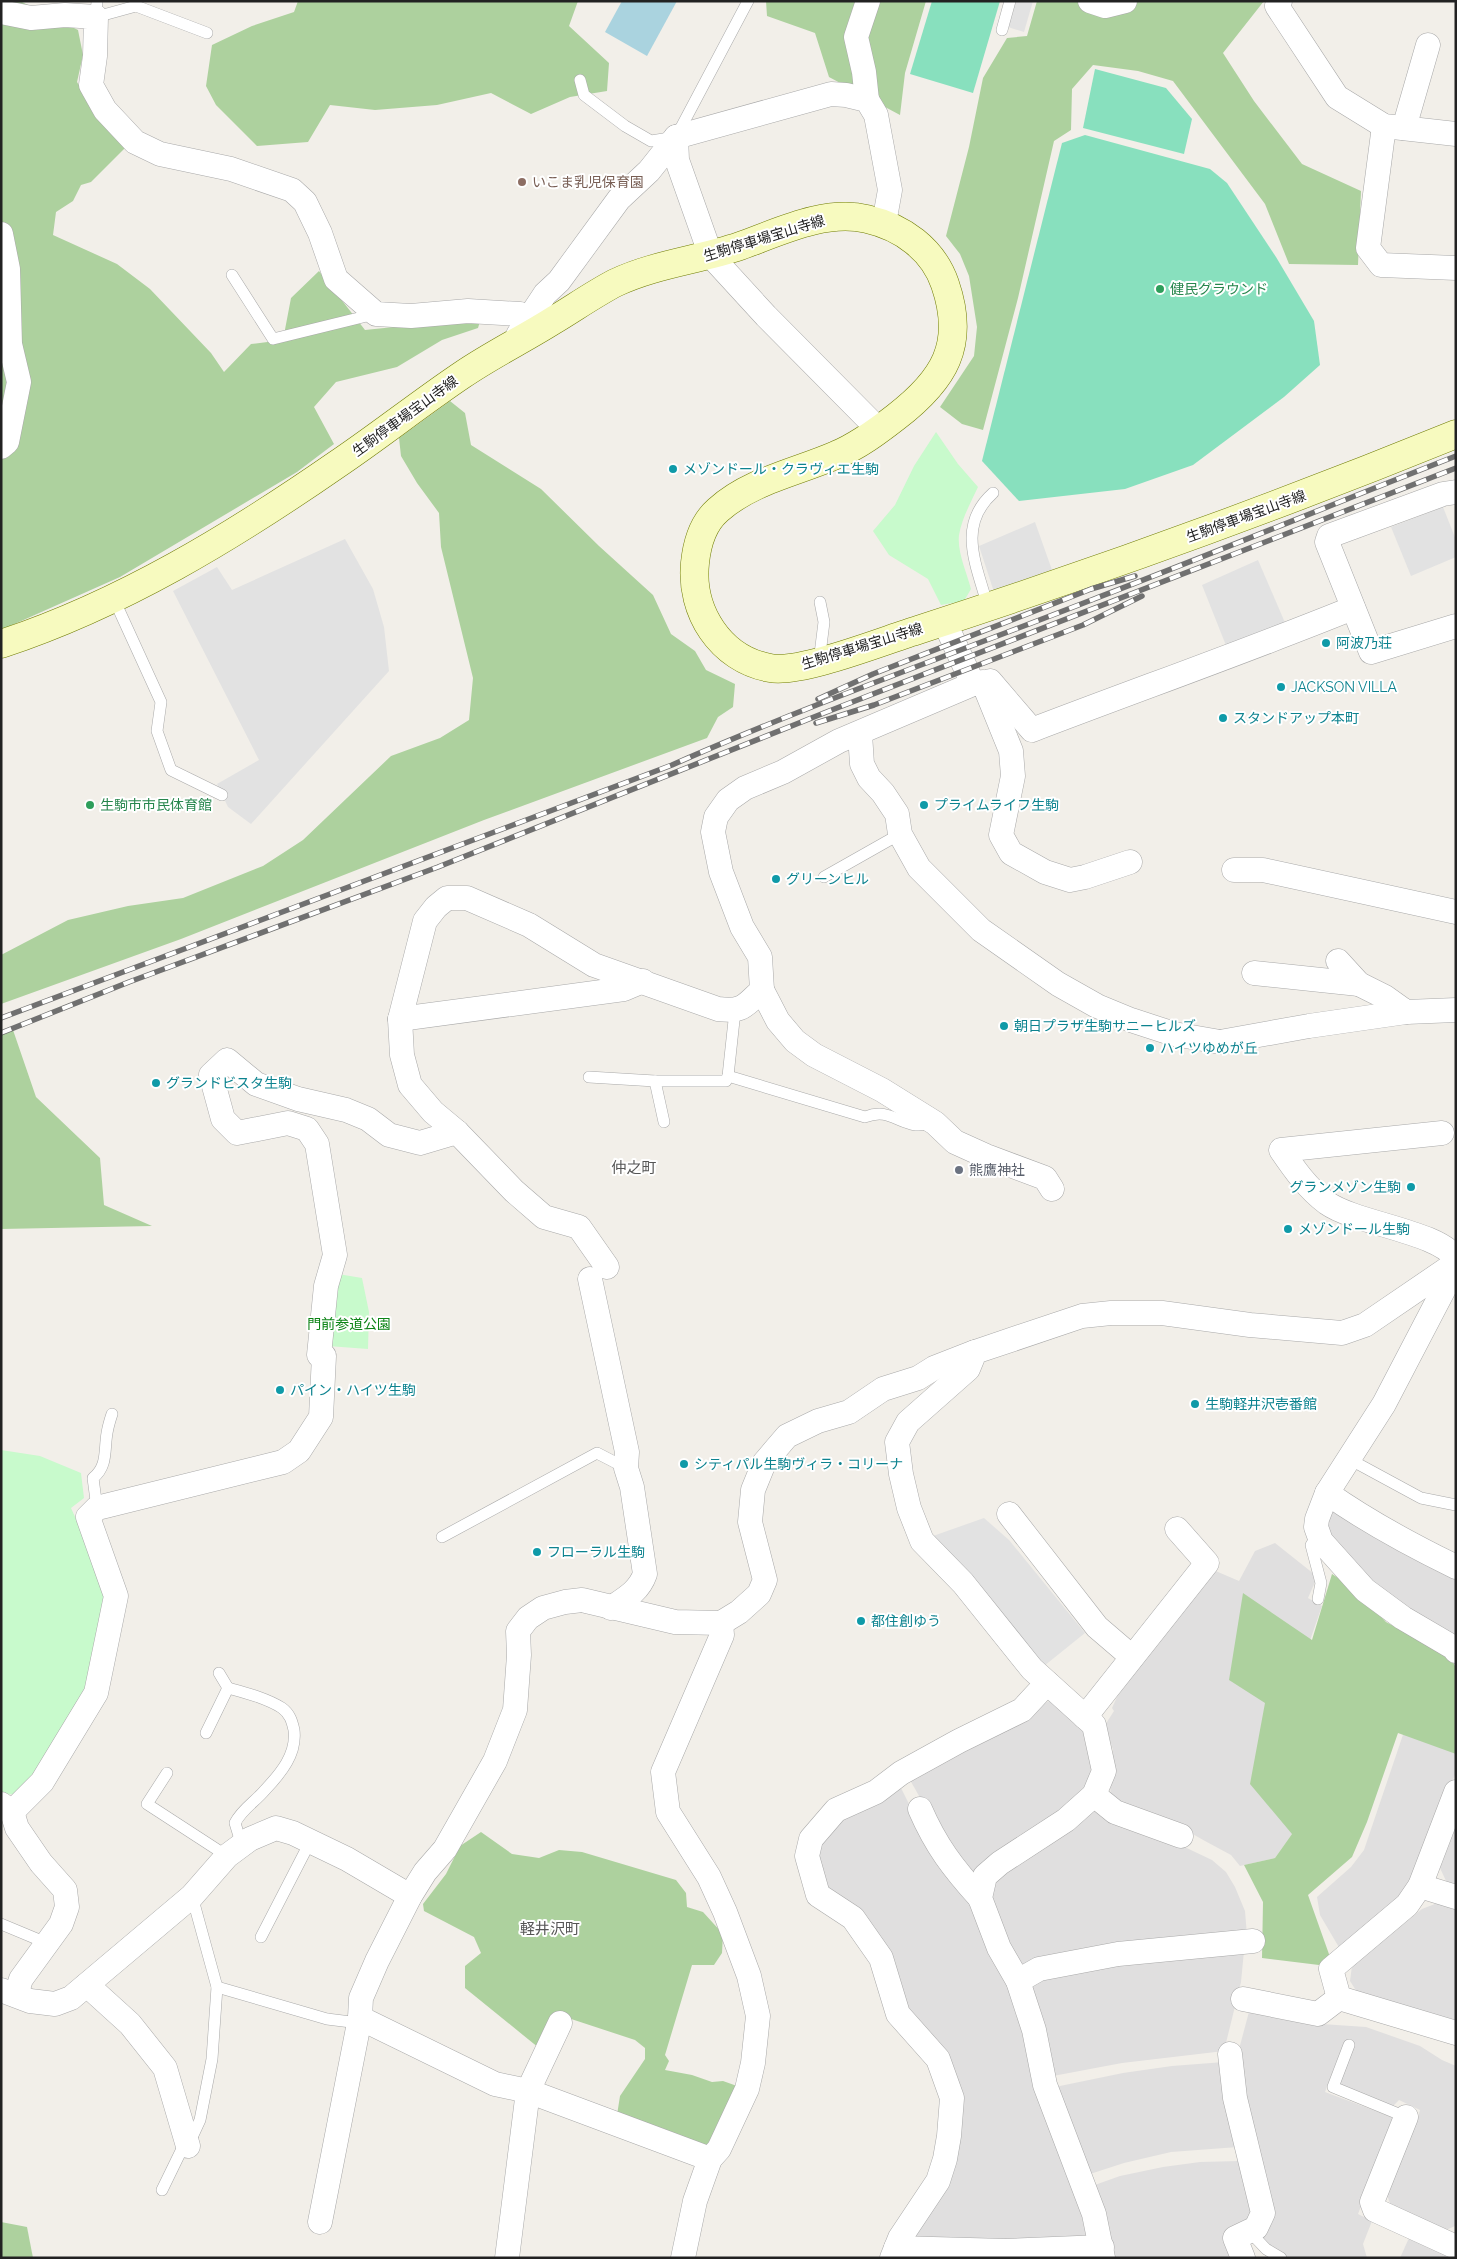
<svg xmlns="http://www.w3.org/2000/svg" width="1457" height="2259" font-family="Raleway,'Noto Sans JP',sans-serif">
	<rect width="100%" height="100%" fill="#f2efe9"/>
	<!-- residential -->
	<g fill="#e0dfdf">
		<polygon points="1328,1509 1456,1573 1456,1644 1393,1606 1331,1545 1325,1516"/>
		<polygon points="1275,1543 1314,1574 1315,1582 1308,1598 1322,1606 1286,1709 1292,1834 1275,1858 1240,1866 1231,1855 1205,1841 1182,1828 1171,1828 1111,1796 1110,1786 1113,1750 1105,1725 1114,1711 1112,1708 1117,1697 1211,1569 1239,1581 1255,1551"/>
		<polygon points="1433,1646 1456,1664 1456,1772 1410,1894 1340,1949 1320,1915 1317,1897 1351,1867 1364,1850"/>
		<polygon points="1049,1701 1059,1702 1083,1728 1093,1762 1087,1784 1079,1799 974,1880 952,1854 910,1780"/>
		<polygon points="901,1788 925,1836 971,1898 1013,1991 1095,2238 1089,2243 911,2239 960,2090 957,2076 830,1897 819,1869 820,1851 825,1838 836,1822"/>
		<polygon points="1093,1810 1109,1820 1157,1834 1212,1860 1226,1872 1235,1887 1245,1911 1247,1935 1024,1969 1005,1936 991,1892 995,1881"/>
		<polygon points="1456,1826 1456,1886 1447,1883 1440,1868"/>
		<polygon points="1440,1902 1456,1907 1456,2024 1359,1995 1350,1981 1352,1966 1422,1909"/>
		<polygon points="1244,1951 1241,1982 1224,2051 1122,2063 1053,2076 1029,1985 1043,1973"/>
		<polygon points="1250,2008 1307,2023 1366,2027 1420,2046 1442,2060 1456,2066 1455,2226 1446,2230 1392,2209 1386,2192 1411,2130 1415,2128 1420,2110 1399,2100 1393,2106 1339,2084 1354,2042 1349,2039 1339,2055 1325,2092 1392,2117 1393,2124 1358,2214 1372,2221 1363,2244 1367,2258 1288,2258 1273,2248 1260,2235 1238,2053"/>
		<polygon points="1224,2062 1238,2147 1171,2152 1124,2163 1087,2175 1055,2087 1123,2073 1172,2066"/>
		<polygon points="1240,2161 1257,2215 1237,2258 1113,2258 1112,2240 1108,2239 1092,2186 1120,2176 1163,2167 1200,2162"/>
		<polygon points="1409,2238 1447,2253 1446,2258 1400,2258"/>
	</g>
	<!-- forest -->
	<g fill="#add19e">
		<polygon points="1,1 20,1 78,30 83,55 77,82 91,105 127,146 91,182 81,185 73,201 56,212 53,235 117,264 150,289 211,353 224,372 251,344 283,340 291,298 319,271 365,330 481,318 478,328 442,340 397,367 336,382 314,407 334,444 297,472 120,577 1,630"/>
		<polygon points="298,1 578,1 569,26 609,63 607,91 570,97 531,114 491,93 437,105 375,110 330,105 308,142 257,146 216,105 206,86 212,45 252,26 294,12"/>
		<polygon points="766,1 926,1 905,73 900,115 829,77 815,33 767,16"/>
		<polygon points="1037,1 1264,1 1223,53 1254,101 1302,164 1361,191 1358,265 1289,264 1265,204 1173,81 1138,71 1093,65 1072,89 1071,130 1054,141 1018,298 983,430 962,424 940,407 974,356 977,327 969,276 960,254 946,236 969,147 983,78 1007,38 1027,36"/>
		<polygon points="450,401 465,413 471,445 541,489 599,546 653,595 671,634 695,651 706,670 735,684 733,707 718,717 707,738 484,820 181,939 1,1004 1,955 68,920 128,906 183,898 263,866 303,840 391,756 440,738 469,720 473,678 441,547 439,513 417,483 401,456 399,438"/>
		<polygon points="13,1030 36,1097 100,1158 104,1205 152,1226 1,1229 1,1035"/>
		<polygon points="1332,1574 1357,1590 1386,1622 1449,1655 1456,1668 1456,1754 1398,1733 1367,1822 1352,1857 1308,1895 1330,1957 1319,1965 1262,1958 1263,1902 1244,1865 1275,1858 1292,1834 1250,1784 1265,1703 1229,1680 1243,1593 1312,1640"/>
		<polygon points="481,1832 512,1854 539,1858 559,1850 582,1852 676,1880 686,1893 687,1907 703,1912 723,1934 722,1953 714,1965 692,1965 665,2055 669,2061 665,2070 692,2075 712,2082 723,2081 737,2086 712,2143 705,2147 617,2115 620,2096 645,2059 645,2048 635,2040 556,2014 539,2048 465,1988 465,1966 481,1953 474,1937 424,1911 423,1904 446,1874 460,1846"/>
		<polygon points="1,2222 27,2227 33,2258 1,2258"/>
	</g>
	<!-- park -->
	<g fill="#c8facc">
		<path d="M936,432L958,464L978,487C971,502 962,518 959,535C957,552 967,573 971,589L964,601L941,605L928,579L889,555L873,531L895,505L914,466Z"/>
		<polygon points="338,1274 362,1278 369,1312 368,1349 328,1346"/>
		<path d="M1,1450L40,1456L81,1473L84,1498L71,1508L96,1563L106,1593L86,1697L26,1789C17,1794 11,1797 1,1791Z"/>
	</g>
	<!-- pitch -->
	<g fill="#88e0be">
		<polygon points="932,1 1000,1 973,93 910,74"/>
		<polygon points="1095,69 1166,88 1192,119 1184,154 1083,128"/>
		<polygon points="1085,135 1210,169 1227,183 1276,257 1314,321 1320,365 1284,397 1193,465 1125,489 1019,501 982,461 1062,143"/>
	</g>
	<!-- parking -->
	<g fill="#e2e2e2">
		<polygon points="1016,1 1033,1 1024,32 1008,27"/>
		<polygon points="1443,507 1456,540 1456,557 1411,576 1391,527"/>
		<polygon points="1035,522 1052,570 994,592 979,546"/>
		<polygon points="345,539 373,589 384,627 389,671 251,824 228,807 217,784 259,760 173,591 217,567 232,590"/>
		<polygon points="1258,560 1286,625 1227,648 1202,585"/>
		<polygon points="984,1518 1009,1540 1085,1633 1044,1666 933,1536"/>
	</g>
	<!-- water -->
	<polygon fill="#aad3df" points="622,1 677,1 647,56 605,32"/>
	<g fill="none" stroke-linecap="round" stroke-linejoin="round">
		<defs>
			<g id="lane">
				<polyline points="97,1 96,17 136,6 207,33"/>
				<polyline points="1002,30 1010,1"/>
				<polyline points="580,80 584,95 625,126 651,141 676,137 748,1"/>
				<polyline points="232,275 273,339 375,314"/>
				<polyline points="113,597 161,702 157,731 171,770 222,795"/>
				<path d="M988,607C977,566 956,526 993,493"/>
				<polyline points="819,662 824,622 820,602"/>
				<polyline points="824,877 900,834"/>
				<path d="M735,1011L728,1076L865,1117C888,1108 896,1122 916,1125C920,1125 925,1124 929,1124"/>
				<polyline points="589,1077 655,1081 726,1081 728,1076"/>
				<polyline points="655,1081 664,1122"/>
				<polyline points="1349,1459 1421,1498 1456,1505"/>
				<path d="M97,1508L93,1478C108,1466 104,1450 107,1433C108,1427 110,1420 112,1414"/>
				<polyline points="1317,1536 1311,1545 1321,1583 1318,1599"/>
				<polyline points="442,1537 597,1453 626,1468"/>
				<polyline points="219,1673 228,1688"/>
				<path d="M206,1733L228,1688C246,1693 266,1698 282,1708C290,1714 292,1721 294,1730C297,1754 281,1773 265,1790C255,1802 242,1809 235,1823L242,1846"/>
				<polyline points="167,1773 147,1804 227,1856"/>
				<polyline points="1,1924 37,1939 45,1946"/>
				<polyline points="261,1937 310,1842"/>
				<polyline points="217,1987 327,2019 359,2023"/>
				<polyline points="1349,2045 1333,2087 1406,2117"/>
				<polyline points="162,2190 182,2149 188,2146 200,2120 212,2059 217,1987 192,1896"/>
				<polyline points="1249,2231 1266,2249 1281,2258"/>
			</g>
			<g id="street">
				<polyline points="1090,1 1105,6 1125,1"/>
				<polyline points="1280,1 1277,6 1337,97 1384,126 1456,134"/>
				<polyline points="1,12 31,18 65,15 96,17 95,56 91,85 105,110 135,142 160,154 231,169 292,190 305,202 320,233 336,279 376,314 411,316 468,311 520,314 526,321"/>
				<polyline points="867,100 864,72 856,37 868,1"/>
				<polyline points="1384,126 1368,248 1381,265 1456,268"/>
				<polyline points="1404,128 1428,45"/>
				<polyline points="676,137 677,160 711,256 766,316 879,430"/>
				<polyline points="1,234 8,269 10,344 19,382 7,442 1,447"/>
				<polyline points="518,335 545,294 559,281 619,199 649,171 676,137 831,94 846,95 867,100 876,115 890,190 884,223"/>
				<polyline points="1456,492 1443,494 1329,536 1327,542 1371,652 1456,626"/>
				<polyline points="944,621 973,684"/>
				<path d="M990,681L1032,730C1139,689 1247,651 1353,608"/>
				<polyline points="860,734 862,764 869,778 883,793 897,814 900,834 919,868 981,930 1058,984 1097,1006 1131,1020 1174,1034 1220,1042 1309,1026 1406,1012"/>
				<polyline points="1234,870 1263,870 1456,912"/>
				<polyline points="1338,961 1359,984 1385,997 1406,1012 1456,1010"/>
				<polyline points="1254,973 1359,984"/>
				<polyline points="762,990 778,1021 795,1041 814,1055 882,1090 935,1123 955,1142 986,1156 1045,1178 1052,1189"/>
				<polyline points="400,1019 624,989 643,981"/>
				<path d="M1442,1133L1281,1150C1294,1169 1308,1189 1327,1203C1357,1224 1441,1232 1456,1259"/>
				<polyline points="1456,1266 1384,1404 1327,1493 1317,1519 1316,1527 1321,1541 1365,1590 1403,1618 1454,1648 1456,1651"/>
				<path d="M607,1267L579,1227L544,1217L514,1191L457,1132L433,1112L410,1085L402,1055L400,1019L425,921L436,907L447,898H467L529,925L594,965L718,1009C744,1012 744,1006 762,990L760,957L742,927L721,872L713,832L716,817L728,800L745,788L783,772L839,741L973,684L983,682L1011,751L1013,776L1001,835L1011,853L1045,872L1070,880L1085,877L1130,862"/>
				<path d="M590,1279L627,1452L626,1468L632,1487L645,1574C639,1591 626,1598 611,1608"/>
				<polyline points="319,1355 326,1286 335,1255 317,1144 307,1129 288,1123 237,1133 223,1119 211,1075 227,1060 256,1084 298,1099 346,1110 368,1119 389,1135 420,1143 457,1132"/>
				<path d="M1327,1493C1368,1522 1411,1545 1456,1567"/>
				<polyline points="1009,1514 1097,1627 1132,1657"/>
				<polyline points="1085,1717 1207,1563 1177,1529"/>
				<polyline points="1456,1792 1420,1886 1407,1905 1331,1969 1339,1998 1456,2033"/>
				<polyline points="1094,1795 1115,1812 1181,1836"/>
				<polyline points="1,1804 12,1812 17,1828 41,1863 65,1890 67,1907 61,1924 21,1979 16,1995"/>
				<path d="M920,1809C936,1846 953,1868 980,1898"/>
				<polyline points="12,1812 42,1782 96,1693 116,1596 88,1517 97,1508 283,1462 299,1451 321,1417 324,1356"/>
				<polyline points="1420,1886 1456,1897"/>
				<polyline points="1018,1981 1039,1969 1118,1954 1253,1941"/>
				<polyline points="87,1985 130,2024 165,2068 188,2146"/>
				<polyline points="1,1990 30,2001 55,2004 71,1998 192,1896 227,1856 250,1839 276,1828 293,1833 347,1859 410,1896"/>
				<polyline points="1243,1999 1318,2014 1339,1998"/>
				<polyline points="360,2018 495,2084 528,2091 710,2159"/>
				<polyline points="1230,2054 1235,2098 1263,2213 1256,2228 1235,2238 1243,2258"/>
				<polyline points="1406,2117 1372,2202 1375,2210 1456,2247"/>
				<polyline points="320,2222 360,2018 361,1998 377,1961 410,1896 425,1872 445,1849 495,1761 515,1710 519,1655 518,1631 528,1618 543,1608 565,1602 582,1600 675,1622 721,1623 739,1612 759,1594 765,1580 750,1522 753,1490 764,1463 787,1436 818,1421 849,1412 883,1389 918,1378 934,1368 975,1352"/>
				<polyline points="896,2248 1006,2251 1102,2247"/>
				<polyline points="507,2258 528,2091 560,2023"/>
				<polyline points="683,2258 695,2201 710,2159 719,2149 747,2089 753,2063 758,2016 749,1976 725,1912 709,1877 668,1812 663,1772 722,1635 721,1623"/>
				<polyline points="892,2258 900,2238 938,2181 945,2159 949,2136 952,2098 938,2059 898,2014 881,1958 853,1918 818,1895 807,1856 811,1839 836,1810 876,1792 901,1773 959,1741 1022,1710 1047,1683"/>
				<polyline points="1103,2258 1094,2214 1045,2085 1034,2030 1018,1981 999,1948 980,1898 985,1876 1000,1863 1066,1820 1094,1795 1104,1771 1094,1725 1032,1669 963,1583 922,1541 909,1508 901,1474 897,1442 908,1422 968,1369 975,1352 1082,1316 1111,1313 1162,1313 1250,1325 1342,1333 1365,1325 1456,1263"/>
			</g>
			<path id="secondary" d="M1,644C122,604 232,537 336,465C379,436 419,404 462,375C491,355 524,339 554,320C574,308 594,294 615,283C655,264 699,260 740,246C779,232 825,209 867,219C902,227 933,249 945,284C966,345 944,380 896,417C878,431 858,446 836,455C797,472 750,481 718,510C703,523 697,543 695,563C690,611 720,659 770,668C801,674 885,640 918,630C1100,571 1279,506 1456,434"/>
		</defs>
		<!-- lane casing -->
		<use href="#lane" stroke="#a9a9a9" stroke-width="12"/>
		<!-- street casing -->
		<use href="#street" stroke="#a9a9a9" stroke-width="25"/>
		<!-- secondary casing -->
		<use href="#secondary" stroke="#707d05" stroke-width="29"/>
		<!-- lane -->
		<use href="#lane" stroke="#fff" stroke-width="11"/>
		<!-- street -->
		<use href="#street" stroke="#fff" stroke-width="24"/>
		<!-- secondary -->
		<use href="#secondary" stroke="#f7fabf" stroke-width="28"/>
		<defs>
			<g id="rail">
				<polyline points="818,699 873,674 1091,589 1135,576"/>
				<polyline points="816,723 874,705 1083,625 1142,596"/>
				<path d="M1,1018L672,765C810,704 953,654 1094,599C1215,553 1335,503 1456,456"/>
				<polyline points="1,1033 129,982 438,867 824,713 1456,468"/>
			</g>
		</defs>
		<!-- rail casing -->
		<use href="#rail" stroke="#707070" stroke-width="5.5"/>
		<!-- rail -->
		<use href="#rail" stroke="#fff" stroke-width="4" stroke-dasharray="11" stroke-linecap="butt"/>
	</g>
	<!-- markers -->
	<circle fill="#8d6e63" stroke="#fff" stroke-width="2" cx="522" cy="182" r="5"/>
	<g fill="#2e9e5b" stroke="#fff" stroke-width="2">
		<circle cx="1160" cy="289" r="5"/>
		<circle cx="90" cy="805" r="5"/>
	</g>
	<g fill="#0f9aa8" stroke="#fff" stroke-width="2">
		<circle cx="673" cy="469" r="5"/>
		<circle cx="1326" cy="643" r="5"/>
		<circle cx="1281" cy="687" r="5"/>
		<circle cx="1223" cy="718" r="5"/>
		<circle cx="924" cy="805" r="5"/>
		<circle cx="776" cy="879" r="5"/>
		<circle cx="1004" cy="1026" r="5"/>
		<circle cx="1150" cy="1048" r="5"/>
		<circle cx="156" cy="1083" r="5"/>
		<circle cx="1411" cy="1187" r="5"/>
		<circle cx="1288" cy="1229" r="5"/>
		<circle cx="280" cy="1390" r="5"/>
		<circle cx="1195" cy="1404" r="5"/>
		<circle cx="684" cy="1464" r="5"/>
		<circle cx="537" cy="1552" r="5"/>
		<circle cx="861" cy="1621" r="5"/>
	</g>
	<circle fill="#6b7280" stroke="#fff" stroke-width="2" cx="959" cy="1170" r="5"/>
	<g text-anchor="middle" stroke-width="4" stroke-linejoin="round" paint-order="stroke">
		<!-- education labels -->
		<g font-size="14" fill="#785e54" stroke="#fff" text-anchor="start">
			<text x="532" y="187">いこま乳児保育園</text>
		</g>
		<!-- street labels -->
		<g font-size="14" fill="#222" stroke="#fff">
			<text transform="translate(764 238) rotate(-17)" y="5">生駒停車場宝山寺線</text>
			<text transform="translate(405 416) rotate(-36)" y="5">生駒停車場宝山寺線</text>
			<text transform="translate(1246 516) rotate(-20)" y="5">生駒停車場宝山寺線</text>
			<text transform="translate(862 646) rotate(-17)" y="5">生駒停車場宝山寺線</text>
		</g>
		<!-- leisure labels -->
		<g font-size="14" fill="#27864d" stroke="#fff" text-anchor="start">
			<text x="1170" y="294">健民グラウンド</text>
			<text x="100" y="810">生駒市市民体育館</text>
		</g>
		<!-- culture labels -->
		<g font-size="14" fill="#0d838f" stroke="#fff" text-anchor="start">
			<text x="683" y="474">メゾンドール・クラヴィエ生駒</text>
			<text x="1336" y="648">阿波乃荘</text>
			<text x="1291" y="692">JACKSON VILLA</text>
			<text x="1233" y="723">スタンドアップ本町</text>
			<text x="934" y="810">プライムライフ生駒</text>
			<text x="786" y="884">グリーンヒル</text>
			<text x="1014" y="1031">朝日プラザ生駒サニーヒルズ</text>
			<text x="1160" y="1053">ハイツゆめが丘</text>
			<text x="166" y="1088">グランドビスタ生駒</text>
			<text x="1401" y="1192" text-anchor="end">グランメゾン生駒</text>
			<text x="1298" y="1234">メゾンドール生駒</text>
			<text x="290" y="1395">パイン・ハイツ生駒</text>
			<text x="1205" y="1409">生駒軽井沢壱番館</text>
			<text x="694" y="1469">シティパル生駒ヴィラ・コリーナ</text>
			<text x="547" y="1557">フローラル生駒</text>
			<text x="871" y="1626">都住創ゆう</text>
		</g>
		<!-- worship labels -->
		<g font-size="14" fill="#5b616d" stroke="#fff" text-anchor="start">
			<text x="969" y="1175">熊鷹神社</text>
		</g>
		<!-- park labels -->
		<g font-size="14" fill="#0c8416" stroke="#fff">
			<text x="349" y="1329">門前参道公園</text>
		</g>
		<!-- neighbourhood labels -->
		<g font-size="15" fill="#555" stroke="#fff">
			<text x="634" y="1173">仲之町</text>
			<text x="550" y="1934">軽井沢町</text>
		</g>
	</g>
	<!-- border -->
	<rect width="1457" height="2259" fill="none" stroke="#222222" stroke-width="5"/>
</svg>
